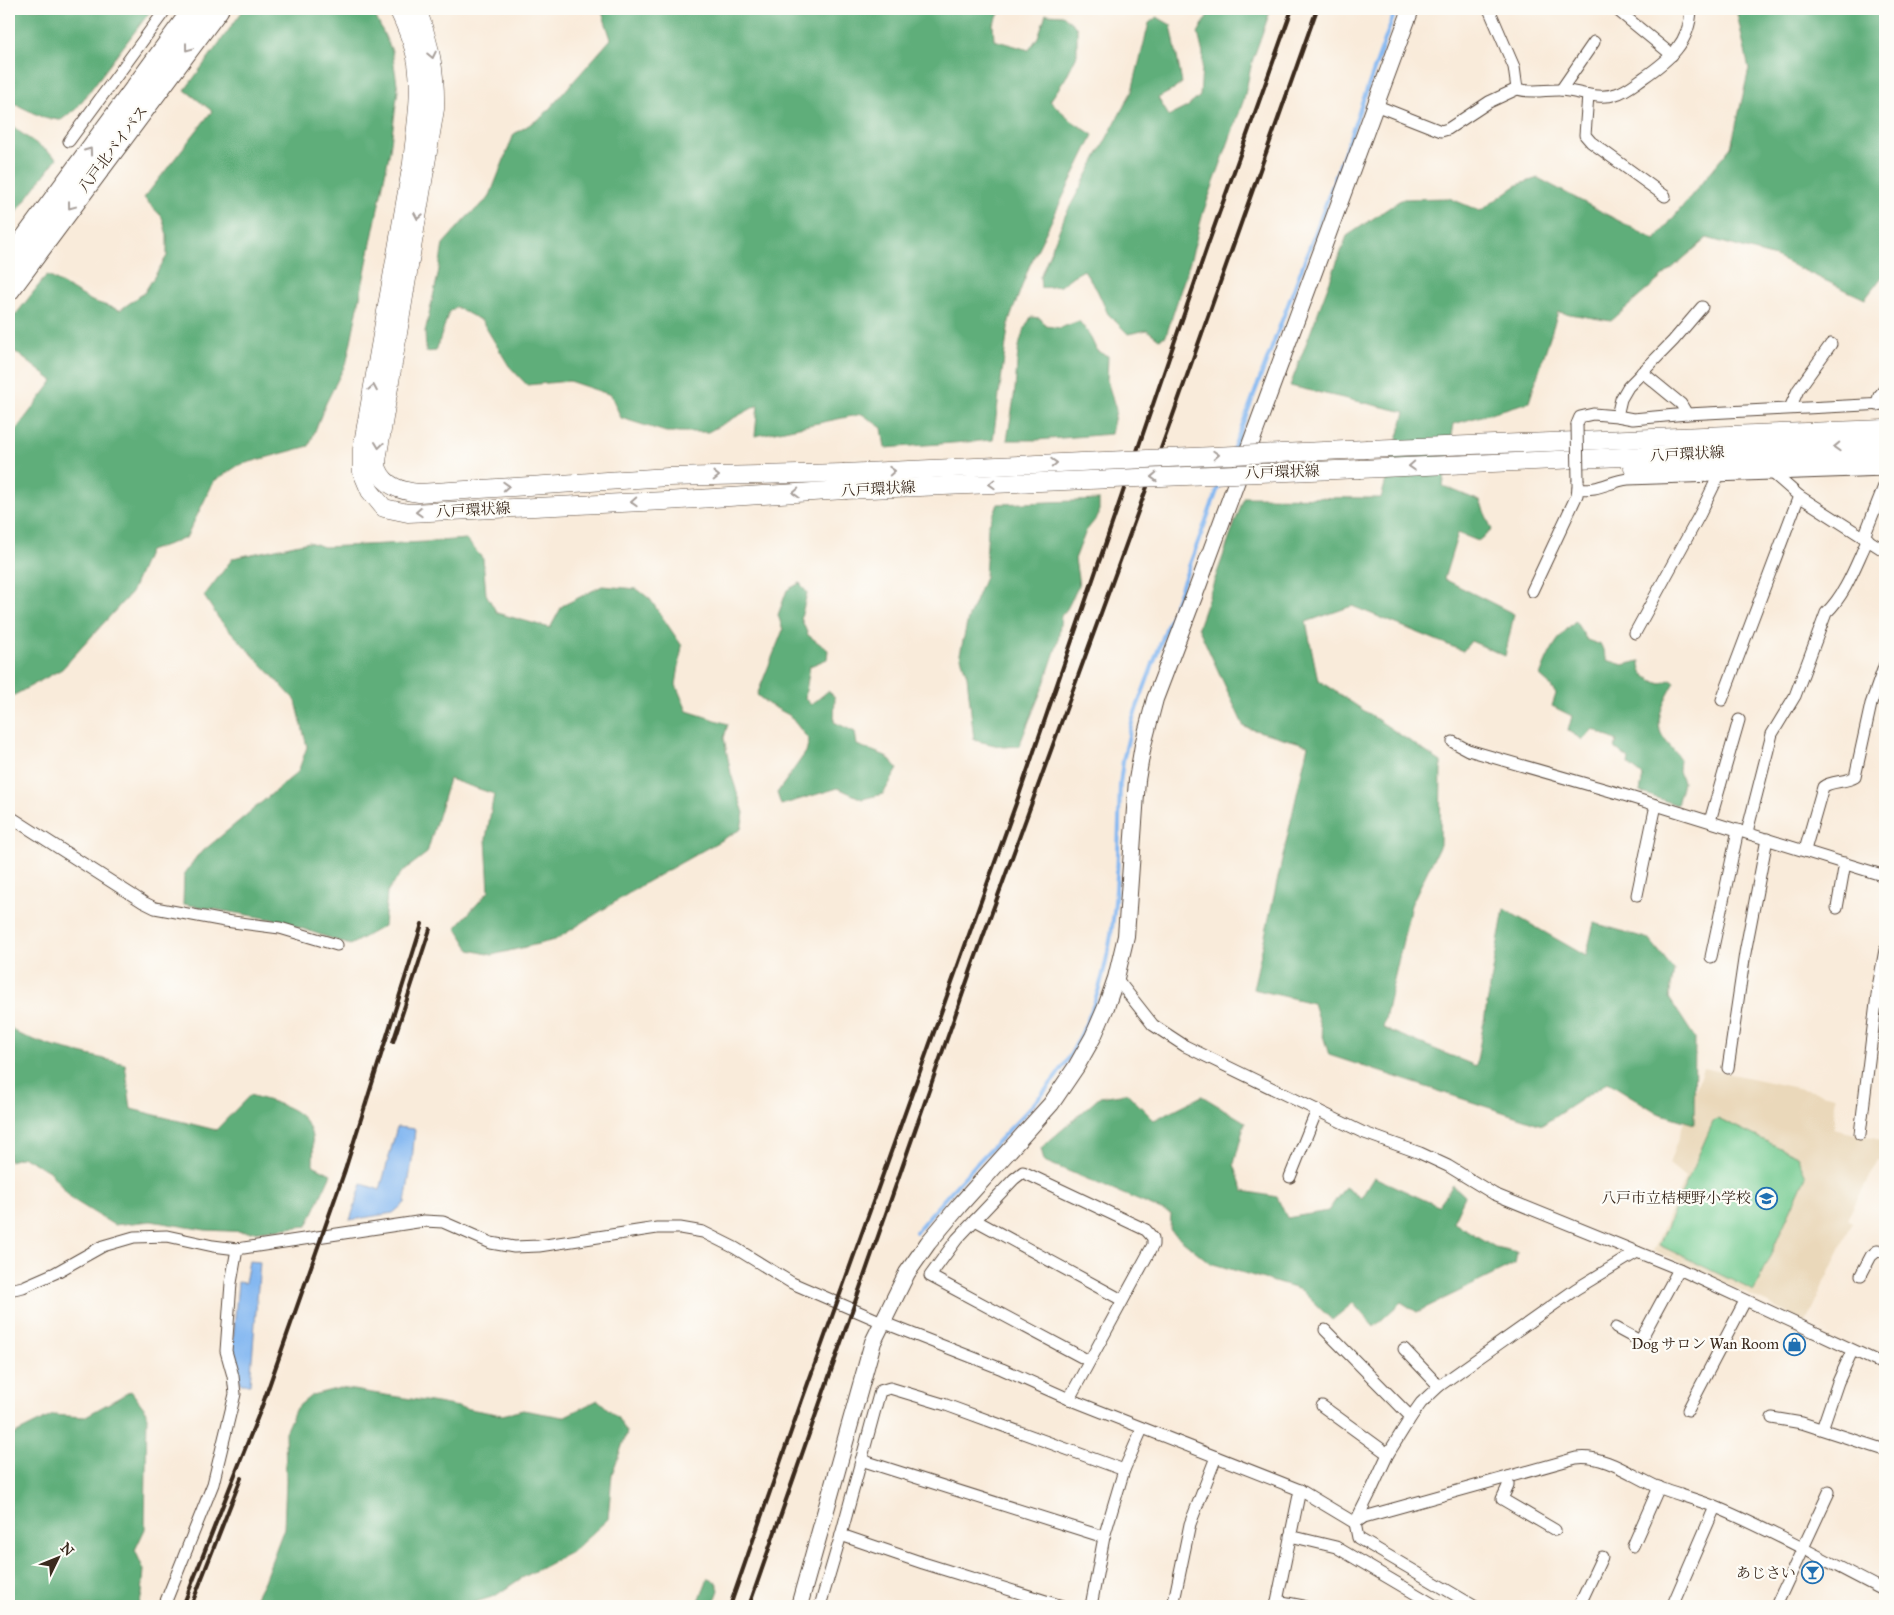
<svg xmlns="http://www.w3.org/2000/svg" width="1894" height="1615" font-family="'IM FELL Great Primer','Noto Serif JP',serif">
	<rect width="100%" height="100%" fill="#fdfcf7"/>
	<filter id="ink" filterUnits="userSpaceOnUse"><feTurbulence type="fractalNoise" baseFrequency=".02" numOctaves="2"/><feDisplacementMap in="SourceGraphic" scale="10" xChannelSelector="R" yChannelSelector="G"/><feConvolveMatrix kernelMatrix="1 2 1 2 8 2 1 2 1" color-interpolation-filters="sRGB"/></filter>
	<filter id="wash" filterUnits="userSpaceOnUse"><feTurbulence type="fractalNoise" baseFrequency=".0096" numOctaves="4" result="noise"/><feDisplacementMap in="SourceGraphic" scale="20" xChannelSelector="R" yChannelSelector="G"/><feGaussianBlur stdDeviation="1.12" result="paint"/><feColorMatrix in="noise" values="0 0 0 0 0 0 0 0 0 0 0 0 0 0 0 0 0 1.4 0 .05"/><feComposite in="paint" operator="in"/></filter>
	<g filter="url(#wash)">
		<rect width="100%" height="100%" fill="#f9ebda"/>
		<!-- built -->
		<polygon fill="#ead8ba" points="1703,1068 1835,1096 1834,1129 1885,1141 1885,1162 1878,1160 1847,1219 1852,1223 1806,1322 1682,1263 1653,1251 1685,1177 1669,1164"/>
		<!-- green -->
		<polygon fill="#73ca90" stroke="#577a57" points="1718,1118 1797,1156 1806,1176 1754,1291 1659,1245 1713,1122"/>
		<!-- forest -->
		<g fill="#5eae7a" stroke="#4c6c4c">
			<polygon points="9,9 152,9 76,109 61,120 44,118 9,101"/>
			<polygon points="244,9 372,9 392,51 398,90 390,150 347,361 326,403 309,446 239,465 214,481 186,538 149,551 131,593 62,669 9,698 9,439 53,381 9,347 9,323 47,275 92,301 120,310 144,293 167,256 167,235 162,217 144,198 212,111 185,90"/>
			<polygon points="601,9 1002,9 993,24 994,40 1029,50 1038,37 1046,14 1063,15 1077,28 1077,55 1065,79 1050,101 1072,121 1093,135 1029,267 1009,321 993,440 885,448 882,428 862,414 755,436 758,405 708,432 666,432 621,418 611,395 569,381 527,385 509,366 482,321 456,307 449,312 436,351 426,352 425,332 438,275 443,244 467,217 489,198 514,134 542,117 611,39"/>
			<polygon points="1211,9 1271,9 1252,62 1244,99 1203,213 1192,255 1166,336 1159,339 1147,330 1128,334 1108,314 1097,290 1084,270 1073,276 1060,286 1041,288 1040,277 1065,216 1132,91 1149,23 1157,17 1171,25 1182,83 1173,90 1158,98 1169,116 1187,107 1200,96 1203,54 1198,33"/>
			<polygon points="1736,9 1885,9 1885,273 1865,299 1775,257 1707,238 1611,321 1558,312 1529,402 1454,424 1443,486 1480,501 1492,530 1478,541 1458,533 1444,579 1514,614 1505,656 1471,641 1463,651 1352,606 1306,622 1318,680 1441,762 1440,845 1411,905 1383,1028 1476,1066 1504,909 1586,956 1594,923 1649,939 1674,970 1669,998 1695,1038 1694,1124 1658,1113 1608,1082 1542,1125 1329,1055 1313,1003 1253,989 1308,745 1244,727 1198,627 1244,497 1381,498 1405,412 1290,386 1347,236 1402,199 1449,198 1480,211 1517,185 1538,178 1655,240 1731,147 1749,69"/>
			<polygon points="11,126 57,158 9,222 9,130"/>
			<path d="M1031,317L1040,318L1046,326L1060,328L1079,321L1089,334L1097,351L1108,356L1107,380L1116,410L1111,434L1037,440H1007C1010,423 1013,406 1015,389C1018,360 1015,343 1031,317Z"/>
			<polygon points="1099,500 1099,515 1086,531 1075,559 1079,585 1067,609 1061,616 1058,642 1044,684 1019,746 1003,747 974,740 967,676 960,654 968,619 985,577 988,526 998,504"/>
			<polygon points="466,539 483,559 486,594 497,613 550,628 562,606 602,586 637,589 650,599 682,646 676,685 687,711 728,724 724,738 731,774 744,813 741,829 645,883 555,940 492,955 470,950 456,927 489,891 486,839 494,794 449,779 427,853 402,872 387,892 384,926 350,945 277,920 183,904 184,875 197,856 298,772 307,747 296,701 219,619 204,596 233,558 309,542 324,547 425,542"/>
			<polygon points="800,583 807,593 801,618 808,635 828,650 827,659 810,666 805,698 811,705 828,691 835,697 834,722 855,732 857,745 886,756 898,769 883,794 862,799 838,788 781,805 777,793 806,752 809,740 789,715 768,704 757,695 783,630 778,615 787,590"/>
			<path d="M1575,621L1587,640L1601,645L1607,660L1623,665L1640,661C1639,674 1648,679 1660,684L1671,679L1675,682C1667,697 1652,720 1663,737C1668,745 1675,751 1680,759L1679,771L1683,782L1677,805L1640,792L1643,776L1628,764L1629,759L1615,748L1617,741L1593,729L1583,740L1568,731L1572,716L1552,706L1556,694L1549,684L1540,676C1549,652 1556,639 1575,621Z"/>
			<path d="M9,1026L18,1034L51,1046L125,1064L131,1109L216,1130L250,1095C274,1103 307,1107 312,1137C314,1146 313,1156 313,1165L331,1174L307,1226L250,1232L205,1230L151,1221L114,1225L72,1199L49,1171L24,1157L9,1161Z"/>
			<polygon points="1127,1093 1154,1120 1202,1096 1245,1122 1234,1164 1243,1191 1277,1197 1287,1218 1328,1211 1345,1187 1361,1198 1374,1177 1438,1206 1453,1185 1465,1196 1453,1222 1495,1247 1517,1252 1515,1264 1417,1312 1401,1302 1374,1327 1353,1303 1332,1320 1301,1290 1210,1263 1170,1230 1171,1214 1044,1161 1041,1148 1100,1097"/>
			<polygon points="340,1388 437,1403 502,1415 523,1410 563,1417 598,1400 617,1417 627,1432 612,1474 608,1519 573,1551 520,1579 495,1596 463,1606 251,1606 264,1581 284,1528 286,1481 285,1432 296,1408 312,1395"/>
			<polygon points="131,1391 147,1412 145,1529 135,1550 144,1570 142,1594 139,1606 9,1606 9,1437 53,1415 84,1417"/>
			<polygon points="708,1578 717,1583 719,1590 713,1606 697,1606"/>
		</g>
		<!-- water -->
		<g fill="#83b7f1" stroke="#5f7088">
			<polygon points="397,1127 415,1129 412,1161 405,1203 393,1213 350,1220 362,1184 380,1190"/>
			<polygon points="249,1261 260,1262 250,1384 241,1384 232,1352 238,1282 245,1283"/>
		</g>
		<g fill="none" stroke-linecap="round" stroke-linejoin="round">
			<!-- stream -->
			<g stroke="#83b7f1" stroke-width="4">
				<polyline points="1233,450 1320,220 1396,9"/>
				<path d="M916,1232C944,1198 974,1166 1005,1134C1026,1112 1050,1088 1066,1062C1120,975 1117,882 1120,784L1123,761L1133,718L1221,480"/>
			</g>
		</g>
	</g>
	<g filter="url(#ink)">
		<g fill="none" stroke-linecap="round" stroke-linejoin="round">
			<defs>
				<g id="street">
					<polyline points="1489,9 1514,67 1517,89"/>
					<polyline points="1616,9 1672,55"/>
					<polyline points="1561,90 1594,42"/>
					<polyline points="1588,95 1585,135 1591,142 1665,196"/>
					<path d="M1375,105L1441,131L1448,129L1489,102L1517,89C1534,94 1546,89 1562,90C1580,92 1599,100 1616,94C1626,91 1634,84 1643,78C1669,60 1690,43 1691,9"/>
					<polyline points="69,141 166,9"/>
					<polyline points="1642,372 1681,404 1687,414"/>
					<polyline points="1877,405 1879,396 1885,389"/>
					<polyline points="1790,408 1798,390 1831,344"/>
					<polyline points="1617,416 1621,399 1628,387 1673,341 1702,307"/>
					<polyline points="1577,424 1580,417 1593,414 1617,416 1633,419 1687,414 1885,404"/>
					<path d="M1578,481V488C1597,492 1610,481 1628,479L1885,470"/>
					<polyline points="1799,496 1885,551"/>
					<polyline points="1864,537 1884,486"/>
					<polyline points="1532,591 1577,495 1578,488"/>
					<polyline points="1635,633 1700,514 1718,477"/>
					<polyline points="1722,700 1799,496 1775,475"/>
					<polyline points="1453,742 1468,750 1614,792 1885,876"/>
					<polyline points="9,816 143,902 155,908 225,921 280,928 337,945"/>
					<polyline points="1710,821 1739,720"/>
					<path d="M1747,832L1772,734L1795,696L1826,613C1846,594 1856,564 1868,539"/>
					<path d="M1805,850L1823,787C1832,780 1845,783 1855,777L1871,704L1885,664"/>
					<polyline points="1637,895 1656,805"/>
					<polyline points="1837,908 1845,863"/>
					<polyline points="1711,957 1738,830"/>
					<polyline points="1116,978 1153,1025 1185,1046 1362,1132 1420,1153 1448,1166 1494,1194 1679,1269 1885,1365"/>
					<polyline points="1728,1068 1745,953 1767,839"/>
					<polyline points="1860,1134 1878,987 1885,950"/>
					<polyline points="1290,1177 1317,1110"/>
					<polyline points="975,1220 1122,1300"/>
					<polyline points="1861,1275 1871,1256 1877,1251 1885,1252"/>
					<path d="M9,1290L23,1287L55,1273L103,1246L134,1237L167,1236L213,1246L237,1249L424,1221L443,1222L491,1243L514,1247L539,1246L657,1228H680L703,1232L735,1248L792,1283L882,1322L1002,1369L1069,1399L1300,1490L1355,1523L1364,1517L1576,1458C1605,1454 1634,1477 1660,1488C1679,1495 1699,1500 1718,1508C1775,1532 1830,1563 1885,1591"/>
					<polyline points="1616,1328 1640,1341 1679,1269"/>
					<polyline points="1325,1330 1411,1417"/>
					<polyline points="1404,1349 1439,1386"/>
					<polyline points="1069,1399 1153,1245 1153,1238 1146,1230 1023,1172 1014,1179 957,1239 930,1276 1089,1361"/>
					<polyline points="1322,1406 1388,1454"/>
					<polyline points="1688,1410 1745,1301"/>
					<polyline points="1772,1418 1802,1423 1885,1450"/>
					<polyline points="1822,1429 1838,1382 1852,1351"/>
					<polyline points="861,1460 1104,1537"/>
					<polyline points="1508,1477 1508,1486 1502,1499 1555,1530"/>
					<polyline points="841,1535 923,1563 1062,1606"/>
					<polyline points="1290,1536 1336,1547 1436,1606"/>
					<polyline points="1633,1546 1659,1487"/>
					<polyline points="1277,1601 1303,1606"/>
					<polyline points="1674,1602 1715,1507"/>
					<polyline points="164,1606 213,1484 235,1394 233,1376 226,1351 231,1283 237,1249"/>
					<polyline points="820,1606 841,1535 880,1391 890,1388 946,1405 1124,1470"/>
					<polyline points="1091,1606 1104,1537 1124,1470 1142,1429"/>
					<polyline points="1173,1606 1190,1524 1216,1457"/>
					<polyline points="1276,1606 1300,1490"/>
					<polyline points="1474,1606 1358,1538 1355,1523 1371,1491 1388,1454 1411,1417 1421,1403 1439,1386 1576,1289 1637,1252"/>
					<polyline points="1579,1606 1602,1557"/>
					<polyline points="1776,1606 1829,1492"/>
				</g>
				<polyline id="secondary" points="799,1606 873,1342 907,1273 928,1243 959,1206 1051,1104 1076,1067 1093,1037 1106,1007 1116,978 1126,936 1137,780 1143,745 1155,699 1198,586 1411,9"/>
				<g id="primary">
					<path d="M398,9C406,26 414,44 417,63C422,96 415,131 412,163L362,449V472L370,491L384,508L408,513L665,501L845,490"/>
					<path d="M417,9C430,44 436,71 435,109L379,448C378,455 376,464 378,469C385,487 402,491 419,493L668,477L843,473"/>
					<polyline points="1367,449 1885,429"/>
					<polyline points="1633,468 1885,460"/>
					<polyline points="1360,469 1885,445"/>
				</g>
				<g id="highway">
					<polyline points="9,261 194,9"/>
					<polyline points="9,290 218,9"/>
				</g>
			</defs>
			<!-- street casing -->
			<use href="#street" stroke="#58473a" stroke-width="13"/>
			<!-- secondary casing -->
			<use href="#secondary" stroke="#58473a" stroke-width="18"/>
			<!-- primary casing -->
			<use href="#primary" stroke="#58473a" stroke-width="19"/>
			<!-- highway casing -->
			<use href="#highway" stroke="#58473a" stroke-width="23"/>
			<!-- street -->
			<use href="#street" stroke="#fff" stroke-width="11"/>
			<!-- secondary -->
			<use href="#secondary" stroke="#fff" stroke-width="16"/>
			<!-- primary -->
			<use href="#primary" stroke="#fff" stroke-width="18"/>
			<!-- highway -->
			<use href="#highway" stroke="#fff" stroke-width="21"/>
			<!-- rail -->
			<g stroke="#3b2a1e" stroke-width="4">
				<polyline points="393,1042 430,929"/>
				<polyline points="183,1606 262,1406 345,1170 422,924"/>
				<polyline points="191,1606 241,1478"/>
				<polyline points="730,1606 802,1400 1018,798 1207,247 1292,9"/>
				<polyline points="749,1606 972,967 1167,432 1317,9"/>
			</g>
			<defs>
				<polyline id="street-bridge" points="1577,424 1578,481"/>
				<g id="primary-bridge">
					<polyline points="843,473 1367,449"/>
					<polyline points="845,490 1360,469"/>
				</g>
			</defs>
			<!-- street-bridge casing -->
			<use href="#street-bridge" stroke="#58473a" stroke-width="13" stroke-linecap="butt"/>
			<!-- primary-bridge casing -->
			<use href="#primary-bridge" stroke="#58473a" stroke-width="19" stroke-linecap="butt"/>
			<!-- street-bridge -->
			<use href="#street-bridge" stroke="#fff" stroke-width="11"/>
			<!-- primary-bridge -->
			<use href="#primary-bridge" stroke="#fff" stroke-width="18"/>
		</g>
		<!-- one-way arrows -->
		<defs><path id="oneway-chevron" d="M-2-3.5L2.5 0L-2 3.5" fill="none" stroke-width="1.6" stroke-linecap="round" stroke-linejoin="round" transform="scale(1.25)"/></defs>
		<g stroke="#a79f9a">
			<use href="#oneway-chevron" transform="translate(188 48) rotate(127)"/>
			<use href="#oneway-chevron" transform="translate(432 55) rotate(78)"/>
			<use href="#oneway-chevron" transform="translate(89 151) rotate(-54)"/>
			<use href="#oneway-chevron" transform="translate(71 206) rotate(127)"/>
			<use href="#oneway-chevron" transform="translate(418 216) rotate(100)"/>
			<use href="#oneway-chevron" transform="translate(373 388) rotate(-80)"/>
			<use href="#oneway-chevron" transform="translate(379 445) rotate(97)"/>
			<use href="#oneway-chevron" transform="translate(1837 447) rotate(178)"/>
			<use href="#oneway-chevron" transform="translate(1216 455) rotate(-3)"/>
			<use href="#oneway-chevron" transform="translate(1054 463) rotate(-3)"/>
			<use href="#oneway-chevron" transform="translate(1412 466) rotate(177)"/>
			<use href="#oneway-chevron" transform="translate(892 471) rotate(-3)"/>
			<use href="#oneway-chevron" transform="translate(716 476) rotate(-1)"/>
			<use href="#oneway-chevron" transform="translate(1154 477) rotate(178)"/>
			<use href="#oneway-chevron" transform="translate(992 484) rotate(178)"/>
			<use href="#oneway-chevron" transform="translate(506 486) rotate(-3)"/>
			<use href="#oneway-chevron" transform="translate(796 493) rotate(177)"/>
			<use href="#oneway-chevron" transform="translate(634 502) rotate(177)"/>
			<use href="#oneway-chevron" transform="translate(419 512) rotate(177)"/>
		</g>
	</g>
	<!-- icons -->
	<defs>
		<symbol id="school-ring" viewBox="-11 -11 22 22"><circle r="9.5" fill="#fdfcf7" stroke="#1f6fb2" stroke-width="1.5"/><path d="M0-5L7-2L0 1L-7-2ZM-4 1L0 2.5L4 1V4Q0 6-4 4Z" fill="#1f6fb2"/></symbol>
		<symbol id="shop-ring" viewBox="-11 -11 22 22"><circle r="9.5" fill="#fdfcf7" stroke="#1f6fb2" stroke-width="1.5"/><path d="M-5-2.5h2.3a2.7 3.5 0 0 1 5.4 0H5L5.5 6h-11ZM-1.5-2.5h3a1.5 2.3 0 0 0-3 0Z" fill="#1f6fb2"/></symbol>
		<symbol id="bar-ring" viewBox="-11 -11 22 22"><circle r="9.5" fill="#fdfcf7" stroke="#1f6fb2" stroke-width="1.5"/><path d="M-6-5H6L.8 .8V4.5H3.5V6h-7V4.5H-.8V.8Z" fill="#1f6fb2"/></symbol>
	</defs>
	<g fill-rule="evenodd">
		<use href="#school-ring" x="1754" y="1186" width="25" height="25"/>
		<use href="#shop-ring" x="1782" y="1332" width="25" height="25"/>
		<use href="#bar-ring" x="1800" y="1560" width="25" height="25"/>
	</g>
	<g text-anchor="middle" stroke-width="4.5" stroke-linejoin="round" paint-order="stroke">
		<!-- street labels -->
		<g font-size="15" fill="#3b2a1e" stroke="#fdfcf7">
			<text transform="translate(113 149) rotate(-53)" y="5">八戸北バイパス</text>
			<text transform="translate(1687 454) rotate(-3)" y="5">八戸環状線</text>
			<text transform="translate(1282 472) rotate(-2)" y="5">八戸環状線</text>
			<text transform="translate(878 489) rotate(-3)" y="5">八戸環状線</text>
			<text transform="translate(473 510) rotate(-3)" y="5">八戸環状線</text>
		</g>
		<!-- poi labels -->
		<g font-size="15" fill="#3b2a1e" stroke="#fdfcf7" text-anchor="end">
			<text x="1751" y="1203">八戸市立桔梗野小学校</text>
			<text x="1779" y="1349">Dog サロン Wan Room</text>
			<text x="1796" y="1578">あじさい</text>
		</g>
	</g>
	<!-- margin -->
	<rect width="1894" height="1615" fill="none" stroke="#fdfcf7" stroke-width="30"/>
	<!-- north arrow -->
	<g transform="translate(58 1558) rotate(47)" stroke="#fdfcf7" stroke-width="4" paint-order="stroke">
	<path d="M0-4L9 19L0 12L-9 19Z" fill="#3b2a1e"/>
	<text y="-8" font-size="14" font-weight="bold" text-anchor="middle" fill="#3b2a1e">N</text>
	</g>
</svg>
